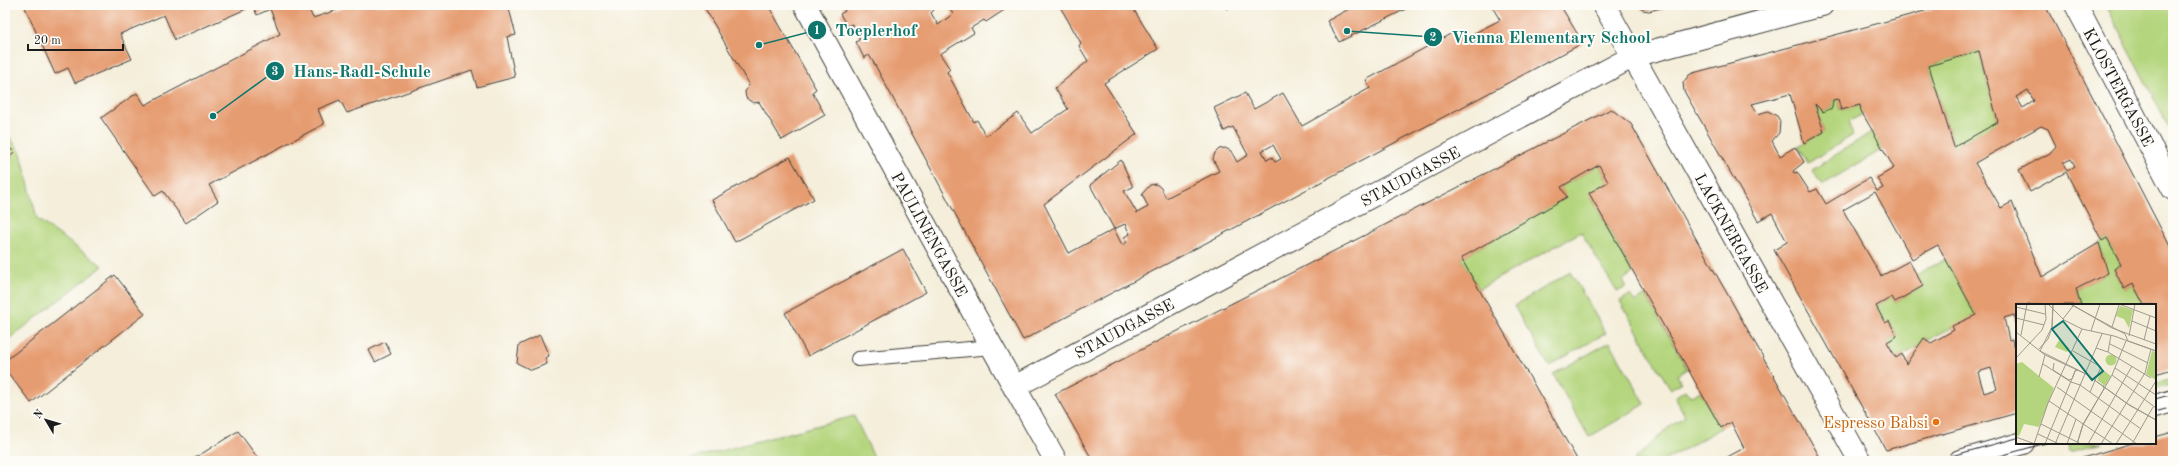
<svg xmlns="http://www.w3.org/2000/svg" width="2178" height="466" font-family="'Old Standard TT',serif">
	<rect width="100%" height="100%" fill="#fdfcf7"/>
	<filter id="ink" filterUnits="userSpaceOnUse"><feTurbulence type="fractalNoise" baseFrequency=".025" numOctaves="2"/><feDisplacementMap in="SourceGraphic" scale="8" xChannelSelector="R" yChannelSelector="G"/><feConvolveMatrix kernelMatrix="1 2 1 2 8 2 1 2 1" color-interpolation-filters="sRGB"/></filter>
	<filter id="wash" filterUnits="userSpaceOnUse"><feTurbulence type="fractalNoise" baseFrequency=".012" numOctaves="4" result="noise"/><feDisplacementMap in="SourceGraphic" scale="16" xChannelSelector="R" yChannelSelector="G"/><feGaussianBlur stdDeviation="0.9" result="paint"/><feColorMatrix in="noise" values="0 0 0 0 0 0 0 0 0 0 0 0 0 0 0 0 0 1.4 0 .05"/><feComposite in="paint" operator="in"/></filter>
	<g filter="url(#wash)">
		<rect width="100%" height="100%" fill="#f4eeda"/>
		<!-- green -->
		<g fill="#b4d57d" stroke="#68784c">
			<polygon points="2106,5 2173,5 2173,136"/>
			<polygon points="1979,51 1998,122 1954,147 1929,66"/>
			<polygon points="1838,99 1841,110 1860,105 1863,114 1848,122 1853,135 1808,163 1798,146 1824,132 1815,104 1823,112 1832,108 1833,100"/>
			<polygon points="5,131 21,153 37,219 103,266 5,342 5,162 14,152 5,143"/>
			<polygon points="1873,131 1883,149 1822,185 1812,170"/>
			<polygon points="1599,165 1608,182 1589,193 1633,273 1623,280 1626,287 1617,292 1581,232 1479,289 1461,258 1566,197 1561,187"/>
			<polygon points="2107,238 2121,264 2114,269 2124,289 2133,284 2144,305 2081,305 2076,289 2107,273 2099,243"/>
			<polygon points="1946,259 1976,315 1928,340 1924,338 1919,346 1896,358 1887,342 1897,336 1889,321 1885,323 1876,306 1892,297 1895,302 1923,286 1916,275"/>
			<polygon points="1570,272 1606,333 1549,366 1514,306"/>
			<polygon points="1630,295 1635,302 1646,295 1687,369 1677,375 1681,383 1670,389 1620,301"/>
			<polygon points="1610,342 1645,404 1589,437 1553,374"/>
			<polygon points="2173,378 2173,384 2155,389 2155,383"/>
			<polygon points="1685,390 1690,397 1700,391 1721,428 1664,461 1633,461 1671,425 1685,416 1675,397"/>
			<polygon points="854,416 876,461 682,461"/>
			<polygon points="2078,443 2103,443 2069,452 2068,446"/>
		</g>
		<g id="blocks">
			<!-- building -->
			<g fill="#e69c71" fill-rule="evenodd">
				<polygon points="24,5 307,5 313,18 352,5 508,5 516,35 507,37 515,77 477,87 472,70 347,113 340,100 318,109 324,124 209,185 218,201 186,223 163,191 155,196 101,118 137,93 145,105 280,34 270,9 257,15 253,6 175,40 164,15 120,34 132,59 75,83 68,68 55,74"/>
				<polygon points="703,5 768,5 816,89 812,92 825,115 782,140 759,102 753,103 746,98 745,92 749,85"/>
				<path d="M842,5H931L934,10L931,13L938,25L953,14L947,5H1012L986,22L984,20L971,28L974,33L940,54L950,69L947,72L974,122L977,120L986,136L1018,113L1032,133L1068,109L1055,88L1088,61L1079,46L1081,43L1059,5H1131L1158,49L1104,83L1137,134L1044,204L1069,253L1114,229L1122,245L1127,242L1124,237L1130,234L1125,224L1114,229L1090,185L1121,160L1133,187L1124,191L1137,213L1148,207L1142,194L1150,185L1156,184L1161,188L1166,198L1219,171L1213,159L1215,153L1219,149L1225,148L1231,151L1237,162L1248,155L1233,127L1224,131L1214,108L1245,93L1254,109L1283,93L1302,126L1370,88L1366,80L1454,32L1460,34L1463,39L1500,20L1491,5H1560L1583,43L1023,340L875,65L869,55L864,58L856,42L860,39L852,24L847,26L840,14L845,11ZM1273,145L1281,159L1275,162L1272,157L1267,160L1262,151Z"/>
				<polygon points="1225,5 1234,5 1227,9"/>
				<polygon points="1356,5 1414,5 1339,42 1327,21"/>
				<polygon points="1636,5 1674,5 1649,11 1643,10"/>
				<path d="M1947,5H2045L2173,252V369L2155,374V305H2144L2133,284L2124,289L2114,269L2121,264L2107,238L2102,241L2066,172L2030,192L2019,170L2050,153L2056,146L2048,129L2041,126L1975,163L2001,208L2012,202L2042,277L2099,243L2108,273L2076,289L2081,305H2017V326L2014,315L2004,318L2009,340L2012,339L2013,346L2017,345V413L1886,450L1774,250L1787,242L1772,213L1758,221L1684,91L1683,83L1689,75L1693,73ZM1979,51L1998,122L1954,147L1929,66ZM2028,90L2034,101L2023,108L2016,97ZM1790,94L1804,143L1824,132L1815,104L1823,112L1832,108L1833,100L1838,99L1841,110L1860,105L1861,111L1894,168L1877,178L1883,188L1877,191L1869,178L1826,204L1817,189L1810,192L1797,172L1794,173L1793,171L1804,162L1795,147L1780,156L1772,141L1779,133L1780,121L1777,116L1768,111L1758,114L1752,104ZM2071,159L2075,166L2067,171L2063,163ZM1875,192L1912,259L1938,245L1976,315L1952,326L1954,330L1931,343L1924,338L1906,364L1902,354L1896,358L1887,342L1897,336L1889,321L1885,323L1876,306L1892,297L1895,302L1923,286L1909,261L1881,276L1843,210ZM1991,368L1997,389L1984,393L1978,372Z"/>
				<polygon points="1611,109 1631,124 1822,461 1720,461 1744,448 1731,422 1721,428 1589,193 1608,182 1599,165 1561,187 1567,197 1461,258 1578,461 1093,461 1055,394"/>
				<polygon points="5,143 14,152 5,162"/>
				<polygon points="790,157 814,199 735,242 712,200"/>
				<polygon points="903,249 926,292 808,356 785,313"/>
				<polygon points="115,275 145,314 31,403 5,369 5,361"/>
				<polygon points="540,335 549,356 545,358 547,364 531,370 517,363 519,345"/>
				<polygon points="385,342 391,354 375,362 369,350"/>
				<polygon points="238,431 260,461 190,461"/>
				<polygon points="2173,432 2173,461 2072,461 2133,443 2155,443 2155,437"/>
			</g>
		</g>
	</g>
	<g filter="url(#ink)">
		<use href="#blocks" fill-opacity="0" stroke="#3c3c38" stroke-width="1"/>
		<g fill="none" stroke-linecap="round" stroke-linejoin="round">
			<defs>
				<polyline id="service" points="858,359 992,347"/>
				<g id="minor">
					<polyline points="805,5 992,347 1056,461"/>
					<polyline points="1604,5 1860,461"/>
					<polyline points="2076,5 2173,189"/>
					<polyline points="1014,387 1634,56 1822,5"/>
				</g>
				<g id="tertiary">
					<polyline points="2155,406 2173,401"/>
					<polyline points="1960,461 2023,443"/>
				</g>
			</defs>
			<!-- service casing -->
			<use href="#service" stroke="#3c3c38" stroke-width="16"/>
			<!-- minor casing -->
			<use href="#minor" stroke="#3c3c38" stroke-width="24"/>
			<!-- tertiary casing -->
			<use href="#tertiary" stroke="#3c3c38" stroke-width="24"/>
			<!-- service -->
			<use href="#service" stroke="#fff" stroke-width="14"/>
			<!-- minor -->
			<use href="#minor" stroke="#fff" stroke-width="22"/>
			<!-- tertiary -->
			<use href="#tertiary" stroke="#fff" stroke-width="22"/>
			<!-- tram -->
			<g stroke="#1c1c1c" stroke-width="1">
				<polyline points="2155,399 2173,394"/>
				<polyline points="2155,412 2173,407"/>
				<polyline points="1933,461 2017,438"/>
				<polyline points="1982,461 2046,443"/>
			</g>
		</g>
	</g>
	<!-- markers -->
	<circle fill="#e8710a" stroke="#fdfcf7" stroke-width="1.5" cx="1936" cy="422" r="4"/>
	<g text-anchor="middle" stroke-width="4" stroke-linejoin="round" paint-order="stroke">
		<!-- street labels -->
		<g font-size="16" fill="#1c1c1c" stroke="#fdfcf7">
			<text transform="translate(2119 87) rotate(62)" y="6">KLOSTERGASSE</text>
			<text transform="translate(1410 176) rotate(-28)" y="6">STAUDGASSE</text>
			<text transform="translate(1732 233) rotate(61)" y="6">LACKNERGASSE</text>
			<text transform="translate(930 234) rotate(61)" y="6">PAULINENGASSE</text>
			<text transform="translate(1124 328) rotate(-28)" y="6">STAUDGASSE</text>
		</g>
		<!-- food labels -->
		<g font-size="16" fill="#c56008" stroke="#fdfcf7" text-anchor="end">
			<text x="1928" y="428">Espresso Babsi</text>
		</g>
	</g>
	<!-- overview -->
	<g transform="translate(2016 304)">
		<rect width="140" height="140" fill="#f4eeda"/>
		<path d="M104,2L117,6L113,24L108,15L100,12ZM43,36L53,44L51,48L39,43ZM136,47L140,48V76L130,70ZM89.5 56a5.5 5.5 0 1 1 11 0a5.5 5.5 0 1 1-11 0ZM6,58L38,84L23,123L8,120L3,132L0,131V60ZM86,65L95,72L89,82L81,76Z" fill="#b4d57d"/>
		<path fill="none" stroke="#9e9a8e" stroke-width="1" d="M32,0L48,16L66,25L98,32L140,47M37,0L36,23L24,47L70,70L112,100L140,116M54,0L109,30L112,37L140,47M55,0L96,24L140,40M103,0L140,14M0,3L29,10M0,14L28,21M47,15L57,2M116,17L140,27M96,23L103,1M75,27L84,0M0,28L29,51L70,70L113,101L140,116M5,31L11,0M113,32L119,0M128,36L134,12M94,40L132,59M80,44L92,48L135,74M23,45L32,35L36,24L37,0M57,47L85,63L74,88M92,48L95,31M0,54L26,26L30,15L29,0M38,59L37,66L53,76L56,75L59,67L62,66M27,60L55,78L64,81L125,125M99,64L140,91M96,71L140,104M23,73L29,51M41,83L121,140M33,97L97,140M25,120L65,140M22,130L43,140M0,133L19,140M18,140L32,99L66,25M29,140L60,65M39,140L86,30M51,140L60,115M61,140L67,121L96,71L110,37M61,140L67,120L88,85L87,81M72,140L116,62M85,140L129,69L135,45M100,140L140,77M116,140L137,103"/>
		<path fill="#0f766e" fill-opacity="0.15" stroke="#0f766e" stroke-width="2" d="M47,17L87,67L76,76L36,25Z"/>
		<rect width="140" height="140" fill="none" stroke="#1c1c1c" stroke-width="2"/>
	</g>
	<!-- callouts -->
	<path fill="none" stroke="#0f766e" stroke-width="1.5" d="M759 45L817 30M1347 31L1433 37M213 116L275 71"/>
	<g fill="#0f766e" stroke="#fdfcf7" stroke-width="1.5">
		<circle cx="759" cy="45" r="4"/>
		<circle cx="1347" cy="31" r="4"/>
		<circle cx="213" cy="116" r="4"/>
		<circle cx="817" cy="30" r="10"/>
		<circle cx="1433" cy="37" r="10"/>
		<circle cx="275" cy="71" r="10"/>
	</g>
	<g font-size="12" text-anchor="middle" font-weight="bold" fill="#fff">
		<text x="817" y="34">1</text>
		<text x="1433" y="41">2</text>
		<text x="275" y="75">3</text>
	</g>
	<g font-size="17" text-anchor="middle" font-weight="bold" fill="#0f766e" stroke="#fdfcf7" stroke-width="4" stroke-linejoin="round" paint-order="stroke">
		<text x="876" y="36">Toeplerhof</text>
		<text x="1551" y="43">Vienna Elementary School</text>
		<text x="362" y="77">Hans-Radl-Schule</text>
	</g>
	<!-- margin -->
	<rect width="2178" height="466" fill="none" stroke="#fdfcf7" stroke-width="20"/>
	<!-- north arrow -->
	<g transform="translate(46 420) rotate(308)" stroke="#fdfcf7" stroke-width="3" paint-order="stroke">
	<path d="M0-3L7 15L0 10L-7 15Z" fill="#1c1c1c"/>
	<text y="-6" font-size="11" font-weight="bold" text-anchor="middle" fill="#1c1c1c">N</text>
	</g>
	<!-- scale -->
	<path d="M28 44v6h95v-6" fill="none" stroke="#1c1c1c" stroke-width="2"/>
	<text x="34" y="44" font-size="12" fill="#1c1c1c" stroke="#fdfcf7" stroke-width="3" paint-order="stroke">20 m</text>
</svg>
